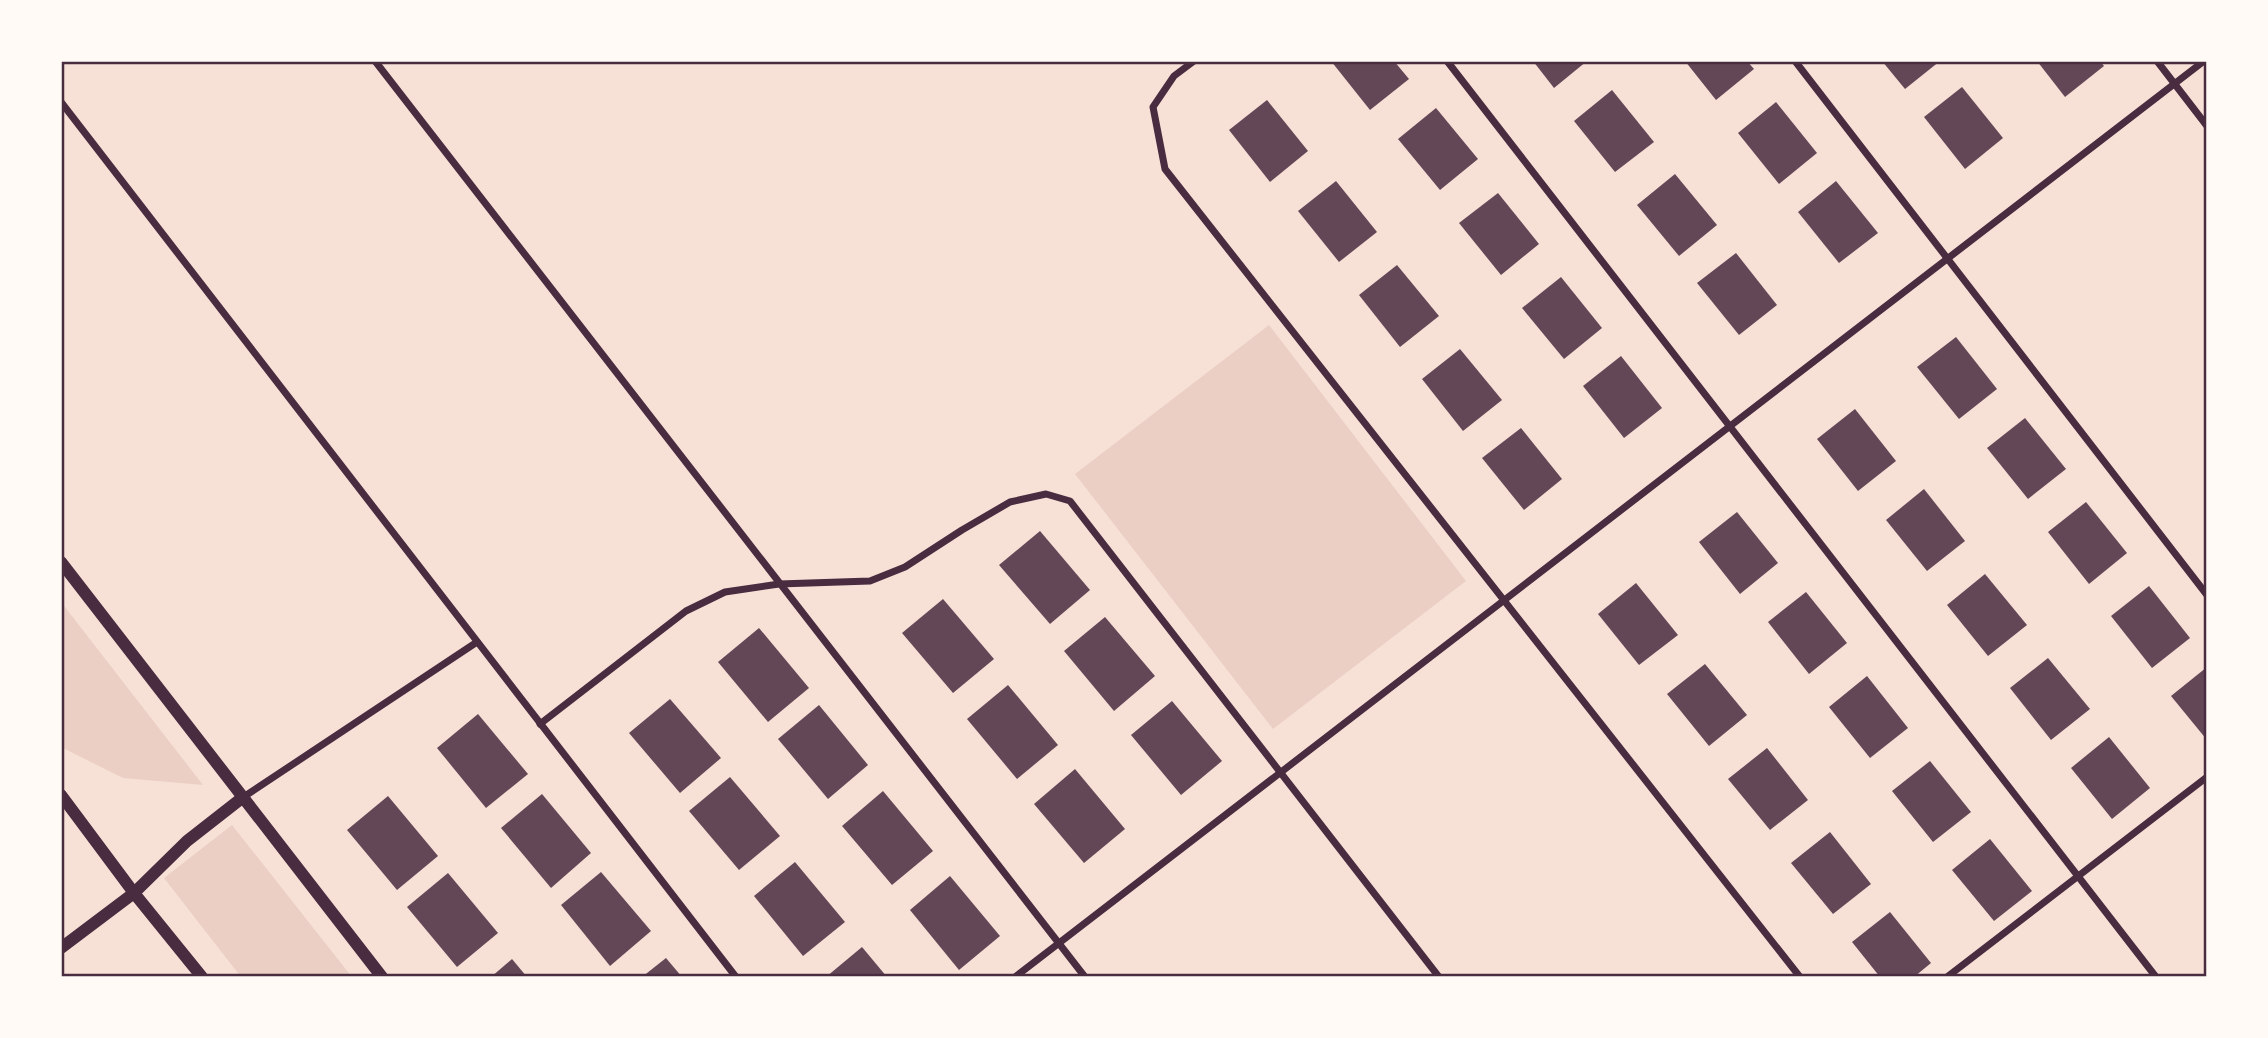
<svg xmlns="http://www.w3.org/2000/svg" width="2268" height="1038" font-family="'Alegreya Sans',sans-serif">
	<rect width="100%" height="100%" fill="#f7e1d7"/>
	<!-- green -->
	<g fill="#ebcfc5">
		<polygon points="1269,325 1466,581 1273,729 1075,474"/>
		<polygon points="61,602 203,785 123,778 61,747"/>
		<polygon points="232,825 352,977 241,977 164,878"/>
	</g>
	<!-- building -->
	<g fill="#644757">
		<polygon points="1331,61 1394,61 1409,79 1370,110"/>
		<polygon points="1533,61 1587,61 1554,88"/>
		<polygon points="1685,61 1747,61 1754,69 1716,100"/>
		<polygon points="1882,61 1940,61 1905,89"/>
		<polygon points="2037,61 2100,61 2104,66 2065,97"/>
		<polygon points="1962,87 2003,138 1965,169 1924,117"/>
		<polygon points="1612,90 1654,142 1615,172 1574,121"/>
		<polygon points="1267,100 1308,151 1270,182 1229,130"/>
		<polygon points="1776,102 1817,153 1779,184 1738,133"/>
		<polygon points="1436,108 1478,159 1440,190 1398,139"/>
		<polygon points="1675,174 1717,225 1679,256 1637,205"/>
		<polygon points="1336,181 1377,232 1339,262 1298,211"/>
		<polygon points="1836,181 1878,233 1839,263 1798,212"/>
		<polygon points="1498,193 1539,244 1501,275 1459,223"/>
		<polygon points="1736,253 1777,305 1739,335 1697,283"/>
		<polygon points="1397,265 1439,316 1400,347 1359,295"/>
		<polygon points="1561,277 1602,328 1564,359 1522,308"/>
		<polygon points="1956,337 1997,389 1959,419 1917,367"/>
		<polygon points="1460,349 1502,400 1463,431 1422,379"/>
		<polygon points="1621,356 1662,408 1624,438 1583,386"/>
		<polygon points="1855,409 1896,461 1858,491 1817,439"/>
		<polygon points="2025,418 2066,469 2028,499 1987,448"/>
		<polygon points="1521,428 1562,479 1524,510 1482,458"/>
		<polygon points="1924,489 1965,541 1927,571 1886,520"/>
		<polygon points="2086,502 2127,553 2089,584 2048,532"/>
		<polygon points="1737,512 1778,563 1740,594 1699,542"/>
		<polygon points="1040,531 1090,590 1050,624 999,565"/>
		<polygon points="1985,574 2027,625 1988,656 1947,605"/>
		<polygon points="1636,583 1678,635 1639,665 1598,614"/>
		<polygon points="2149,586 2190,638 2152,668 2111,616"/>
		<polygon points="1806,592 1847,643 1809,674 1768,622"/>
		<polygon points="943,599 994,659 953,693 902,633"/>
		<polygon points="1105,617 1155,676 1114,711 1064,651"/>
		<polygon points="759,628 809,688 768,722 718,662"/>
		<polygon points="2048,658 2090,709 2051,740 2010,688"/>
		<polygon points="1705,664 1747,715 1709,746 1667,694"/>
		<polygon points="2207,667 2207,740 2171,696"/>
		<polygon points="1867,676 1908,728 1870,758 1829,707"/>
		<polygon points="1008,685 1058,745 1017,779 967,719"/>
		<polygon points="670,699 721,758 680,793 629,733"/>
		<polygon points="1172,701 1222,761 1181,795 1131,735"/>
		<polygon points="819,705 868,765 828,799 778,739"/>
		<polygon points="478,714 528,774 486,808 437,748"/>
		<polygon points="2109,737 2150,788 2112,819 2071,768"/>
		<polygon points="1767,748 1808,800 1770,830 1728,779"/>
		<polygon points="1930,761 1971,812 1933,842 1892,791"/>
		<polygon points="1075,769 1125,829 1084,863 1034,804"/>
		<polygon points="730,777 780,836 739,870 689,811"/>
		<polygon points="883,791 933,851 892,885 842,826"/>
		<polygon points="542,794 591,853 551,888 501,828"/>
		<polygon points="388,796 438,856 397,890 347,830"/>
		<polygon points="1830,832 1871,884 1833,914 1791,863"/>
		<polygon points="1990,839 2032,891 1994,921 1952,870"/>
		<polygon points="795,862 845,922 803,956 754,896"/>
		<polygon points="601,872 651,931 610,966 561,905"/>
		<polygon points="448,873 498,933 457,967 407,907"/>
		<polygon points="950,876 1000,936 959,970 910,910"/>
		<polygon points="1890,912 1931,963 1914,977 1880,977 1852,942"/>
		<polygon points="862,947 887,977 826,977"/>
		<polygon points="666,958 682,977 642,977"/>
		<polygon points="512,959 527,977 491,977"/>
	</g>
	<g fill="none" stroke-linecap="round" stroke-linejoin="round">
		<!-- minor -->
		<g stroke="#4a2c40" stroke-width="7">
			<polyline points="375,61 1085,977"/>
			<polyline points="1194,61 1174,76 1153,107 1165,169 1800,977"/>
			<polyline points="1447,61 2156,977"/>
			<polyline points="1795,61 2207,595"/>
			<polyline points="2157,61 2207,126"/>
			<polyline points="61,102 736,977"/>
			<polyline points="540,724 686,611 725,592 779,584 870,581 905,567 962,530 1010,502 1046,494 1070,501 1439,977"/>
			<polyline points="242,798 477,642"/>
			<polyline points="1015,977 2204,61"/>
			<polyline points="1947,977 2207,777"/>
		</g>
		<!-- tertiary -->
		<g stroke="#4a2c40" stroke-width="12">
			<polyline points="61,562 382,977"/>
			<polyline points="61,795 134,893 202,977"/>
			<polyline points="61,948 134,893 187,841 242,798"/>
		</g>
	</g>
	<!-- border -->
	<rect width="2268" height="1038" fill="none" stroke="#fffaf5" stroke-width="126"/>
	<rect x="63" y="63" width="2142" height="912" fill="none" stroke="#4a2c40" stroke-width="2.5"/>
</svg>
